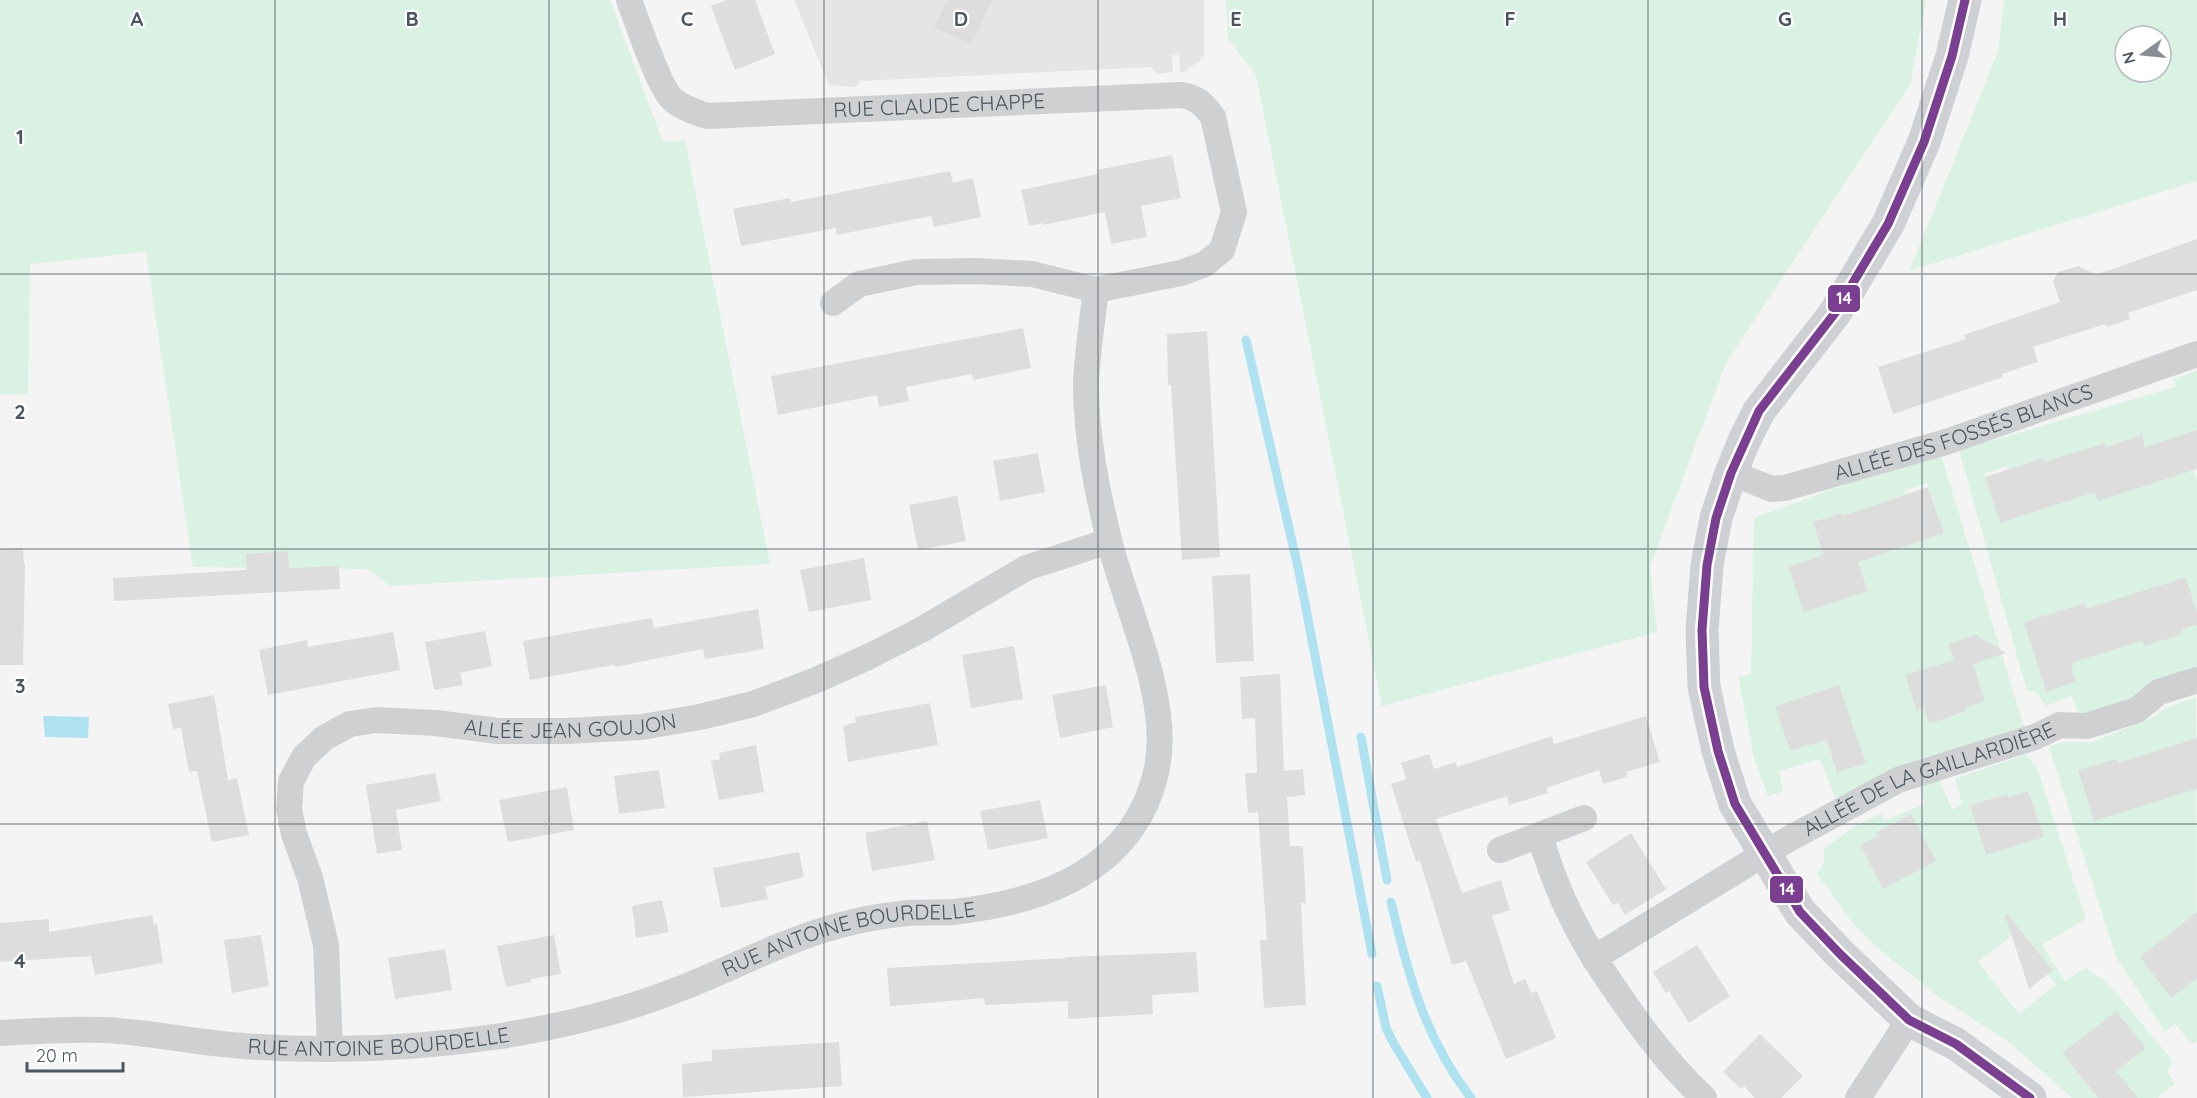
<svg xmlns="http://www.w3.org/2000/svg" width="2197" height="1098" font-family="Quicksand,sans-serif">
	<rect width="100%" height="100%" fill="#f4f4f4"/>
	<!-- education -->
	<polygon fill="#e6e5e6" points="794,0 1204,0 1204,57 1186,71 1180,72 1179,55 1172,55 1173,72 1158,74 1151,67 860,81 856,87 829,85"/>
	<!-- green -->
	<g fill="#d9f2e3" fill-rule="evenodd">
		<polygon points="0,0 610,0 663,142 685,140 770,564 390,586 368,569 193,567 146,252 30,264 28,395 0,395"/>
		<polygon points="1226,0 1926,0 1910,85 1726,363 1650,566 1657,632 1382,706 1256,75 1228,39"/>
		<path d="M2004,0H2197V181L1909,271L1998,52ZM2125,36H2161V72H2125Z"/>
		<path d="M2197,371V430L2182,435L2197,480V612L2186,577L2128,596L2182,634L2181,629L2197,625V670L2132,703L2080,717L2072,696L2046,706L2035,691H2027L1959,450L2176,387L2173,379ZM2141,435L2157,482L2082,450L2105,443L2106,447ZM2043,458L2058,504L2000,523L1984,474L2006,466L2008,469ZM2085,603L2087,611L2071,663L2076,682L2046,692L2024,622Z"/>
		<path d="M1941,455L2024,727L1905,767L1836,799L1820,759L1779,771L1783,792L1768,796L1754,757L1738,676L1751,675L1754,518L1882,471ZM1927,483L1944,533L1886,553L1870,507L1906,494L1904,491ZM1842,513L1868,590L1805,612L1789,567L1823,555L1813,522ZM1949,644L1973,664L1985,701L1965,708V712L1929,723L1913,674L1954,660ZM1839,685L1866,763L1837,773L1825,740L1790,751L1776,706Z"/>
		<polygon points="2196,697 2197,1041 2191,1044 2176,1024 2165,1032 2116,957 2049,747 2063,742 2093,742 2154,717 2164,709"/>
		<path d="M2026,754L2037,768L2086,919L2042,945L2065,981L2085,968L2107,982L2172,1060L2168,1073L2175,1084L2157,1098H2138L2116,1071L2145,1048L2116,1011L2062,1053L2098,1098H2072L2009,1042L1943,1000L1874,945L1856,927L1817,874L1824,863V848L1857,825L1882,813L1884,821L1925,804L1920,787L1940,780L1952,810L1962,803L1955,779ZM2028,791L2043,837L1986,855L1970,805L2006,794L2008,797ZM1911,814L1883,888L1860,846L1878,836L1876,831ZM2020,929L2053,970L2048,974L2056,985L2019,1014L1978,962Z"/>
	</g>
	<!-- water -->
	<polygon fill="#aee2f0" points="43,716 89,717 88,738 45,737"/>
	<g fill="none" stroke-linecap="round" stroke-linejoin="round">
		<!-- stream -->
		<g stroke="#aee2f0" stroke-width="9">
			<polyline points="1246,340 1299,572 1372,954"/>
			<polyline points="1361,737 1387,880"/>
			<path d="M1391,902C1408,974 1425,1039 1471,1098"/>
			<polyline points="1377,986 1386,1028 1394,1044 1427,1098"/>
		</g>
	</g>
	<!-- building -->
	<g fill="#ddddde">
		<polygon points="727,0 755,0 775,54 735,70 711,6"/>
		<polygon points="947,0 992,0 972,44 934,28"/>
		<polygon points="1172,155 1181,198 1141,206 1147,237 1111,244 1105,212 1043,225 1043,223 1029,226 1021,190 1098,174 1097,170"/>
		<polygon points="950,171 953,183 973,178 981,217 934,227 931,216 837,235 836,228 741,246 733,209 790,198 791,202"/>
		<polygon points="2197,239 2197,290 2128,313 2130,319 2107,327 2105,324 2033,347 2038,362 2002,374 2003,377 1893,414 1878,367 1966,339 1964,335 2060,302 2053,281 2058,272 2079,266 2096,275"/>
		<polygon points="1023,328 1031,368 973,380 972,374 906,387 909,401 879,407 877,395 778,415 771,376"/>
		<polygon points="1207,331 1220,557 1182,560 1171,385 1168,385 1167,334"/>
		<polygon points="2197,430 2197,469 2098,501 2095,492 2000,523 1985,477 2043,458 2044,462 2105,443 2106,447 2142,435 2145,447"/>
		<polygon points="1038,453 1045,492 1000,501 993,461"/>
		<polygon points="1928,487 1944,533 1858,562 1868,591 1804,612 1788,567 1823,555 1813,522 1842,513 1843,516"/>
		<polygon points="957,496 966,541 918,550 909,505"/>
		<polygon points="23,548 24,564 25,564 23,665 0,665 0,549"/>
		<polygon points="288,551 289,568 339,566 340,589 114,601 113,578 247,570 246,554"/>
		<polygon points="864,558 871,600 809,612 800,570"/>
		<polygon points="1250,574 1254,661 1216,663 1212,576"/>
		<polygon points="2186,577 2197,612 2197,625 2181,629 2182,634 2167,639 2144,646 2142,641 2071,663 2076,682 2046,692 2024,622 2085,603 2086,609"/>
		<polygon points="758,609 764,649 705,659 703,649 615,667 614,665 530,680 523,641 652,618 654,628"/>
		<polygon points="485,631 492,666 460,673 463,685 434,690 425,642"/>
		<polygon points="393,632 400,670 268,695 259,650 307,640 308,647"/>
		<polygon points="1976,635 2006,653 1973,664 1985,701 1965,708 1966,711 1929,724 1924,708 1917,711 1905,675 1954,660 1948,644"/>
		<polygon points="1014,646 1023,699 971,708 962,655"/>
		<polygon points="1280,674 1284,771 1303,769 1305,795 1287,797 1290,846 1303,846 1306,903 1301,903 1306,1005 1264,1008 1260,940 1267,940 1258,812 1248,813 1245,773 1257,773 1255,718 1242,719 1240,677"/>
		<polygon points="1106,685 1113,727 1060,738 1052,695"/>
		<polygon points="1839,685 1866,763 1837,773 1826,740 1790,751 1775,706"/>
		<polygon points="214,695 228,780 237,778 249,835 212,842 197,771 189,772 181,728 173,729 168,704"/>
		<polygon points="930,703 938,745 848,762 843,726 856,722 855,717"/>
		<polygon points="1646,716 1660,762 1626,772 1627,777 1603,784 1599,770 1546,788 1548,793 1509,805 1507,796 1436,819 1462,893 1501,880 1510,910 1492,916 1514,984 1525,979 1531,993 1537,991 1556,1038 1506,1059 1466,961 1452,965 1420,861 1416,862 1391,784 1406,779 1401,763 1429,754 1434,769 1456,762 1457,767 1552,736 1554,744"/>
		<polygon points="2197,738 2197,789 2094,821 2078,770 2116,759 2118,763 2138,757"/>
		<polygon points="756,745 764,792 719,800 711,761 720,759 719,753"/>
		<polygon points="659,770 665,808 619,814 614,776"/>
		<polygon points="435,773 441,801 396,810 402,850 377,854 366,785"/>
		<polygon points="567,787 574,830 508,842 499,800"/>
		<polygon points="2028,791 2044,837 1986,855 1970,805 2007,794 2008,797"/>
		<polygon points="1040,800 1048,838 988,850 980,811"/>
		<polygon points="1911,814 1936,861 1883,889 1860,845 1878,836 1876,832"/>
		<polygon points="927,821 935,860 872,871 865,833"/>
		<polygon points="1631,833 1666,889 1625,915 1618,903 1613,905 1586,862"/>
		<polygon points="799,852 804,877 765,887 768,899 721,908 713,868"/>
		<polygon points="662,900 669,932 636,938 632,906"/>
		<polygon points="2197,912 2197,978 2171,998 2140,957"/>
		<polygon points="2007,914 2053,970 2029,989 2005,915"/>
		<polygon points="152,915 154,924 157,924 163,963 95,975 91,956 0,962 0,923 49,919 49,932"/>
		<polygon points="261,935 269,986 232,993 224,940"/>
		<polygon points="554,935 561,974 531,979 531,982 506,987 497,946"/>
		<polygon points="1697,945 1730,996 1689,1023 1669,991 1666,993 1653,972"/>
		<polygon points="445,949 452,990 395,999 388,958"/>
		<polygon points="1196,952 1199,992 1152,995 1153,1014 1068,1019 1068,1001 985,1005 984,998 890,1006 887,968 1066,958 1066,957"/>
		<polygon points="2116,1011 2146,1048 2116,1071 2138,1098 2098,1098 2062,1053"/>
		<polygon points="1760,1034 1803,1076 1781,1098 1755,1098 1744,1086 1741,1089 1723,1072"/>
		<polygon points="839,1042 842,1086 683,1097 682,1064 712,1061 712,1050"/>
	</g>
	<g fill="none" stroke-linecap="round" stroke-linejoin="round">
		<!-- street -->
		<g stroke="#ced0d2" stroke-width="26">
			<path id="s1" d="M629,0C637,21 659,88 673,100C683,108 695,112 707,116L1182,95C1197,98 1204,104 1213,117L1234,212L1222,250L1205,264L1181,273L1096,290L1032,274L977,271L916,272L859,284L833,303"/>
			<path id="s2" d="M1731,473L1772,489L1785,488L1946,442L2197,354"/>
			<path d="M1540,836C1554,883 1569,916 1594,958"/>
			<polyline points="1500,850 1584,818"/>
			<path id="s3" d="M0,1033C35,1031 70,1029 104,1030C151,1032 196,1043 243,1046C326,1052 411,1049 494,1037C560,1027 626,1011 687,986C739,965 787,939 841,925C863,919 886,915 909,913C924,912 938,913 953,912C1045,902 1136,869 1157,768C1171,697 1126,609 1109,540C1097,490 1086,437 1086,385C1087,354 1092,322 1096,290"/>
			<path id="s4" d="M330,1049L326,945L310,878L294,834L289,809L291,781L304,757L324,738L350,724L376,720L436,723L498,731H568L642,727L700,717L753,704L814,681L868,657L921,630L1026,568L1109,541"/>
			<path id="s5" d="M1704,1098C1660,1057 1627,1008 1594,958L1787,840L1898,780L2035,737L2060,725L2087,726L2137,710L2159,692L2197,680"/>
			<polyline points="1858,1098 1909,1020"/>
		</g>
		<!-- secondary -->
		<polyline stroke="#ced0d4" stroke-width="33" points="1965,0 1952,56 1924,142 1888,224 1835,313 1759,411 1744,441 1731,473 1716,518 1707,565 1702,630 1704,687 1718,751 1735,804 1800,912 1840,954 1909,1020 1956,1044 2030,1098"/>
		<defs>
			<polyline id="bus-1" points="1965,0 1952,56 1924,142 1888,224 1835,313 1759,411 1731,473 1716,518 1707,565 1702,630 1704,687 1718,751 1735,804 1800,912 1840,954 1909,1020 1956,1044 2030,1098"/>
		</defs>
		<!-- bus-1 casing -->
		<use href="#bus-1" stroke="#fff" stroke-width="14"/>
		<!-- bus-1 -->
		<use href="#bus-1" stroke="#7a3f91" stroke-width="9"/>
	</g>
	<!-- grid -->
	<path fill="none" stroke="#4a5661" stroke-width="1.5" stroke-opacity="0.55" d="M275,0V1098M549,0V1098M824,0V1098M1098,0V1098M1373,0V1098M1648,0V1098M1922,0V1098M0,274H2197M0,549H2197M0,824H2197"/>
	<g text-anchor="middle" stroke-width="4.5" stroke-linejoin="round" paint-order="stroke">
		<!-- street labels -->
		<g font-size="21" fill="#4a5661" stroke="#fff">
			<text dy="7" stroke="none"><textPath href="#s1" startOffset="380">RUE CLAUDE CHAPPE</textPath></text>
			<text dy="7" stroke="none"><textPath href="#s2" startOffset="244">ALLÉE DES FOSSÉS BLANCS</textPath></text>
			<text dy="7" stroke="none"><textPath href="#s4" startOffset="579">ALLÉE JEAN GOUJON</textPath></text>
			<text dy="7" stroke="none"><textPath href="#s5" startOffset="560">ALLÉE DE LA GAILLARDIÈRE</textPath></text>
			<text dy="7" stroke="none"><textPath href="#s3" startOffset="866">RUE ANTOINE BOURDELLE</textPath></text>
			<text dy="7" stroke="none"><textPath href="#s3" startOffset="380">RUE ANTOINE BOURDELLE</textPath></text>
		</g>
	</g>
	<g font-size="20" text-anchor="middle" font-weight="bold" fill="#4a5661" stroke="#fff" stroke-width="4.5" stroke-linejoin="round" paint-order="stroke">
		<text x="137" y="26">A</text>
		<text x="412" y="26">B</text>
		<text x="687" y="26">C</text>
		<text x="961" y="26">D</text>
		<text x="1236" y="26">E</text>
		<text x="1510" y="26">F</text>
		<text x="1785" y="26">G</text>
		<text x="2060" y="26">H</text>
		<text x="20" y="144">1</text>
		<text x="20" y="419">2</text>
		<text x="20" y="693">3</text>
		<text x="20" y="968">4</text>
	</g>
	<g stroke="#fff" stroke-width="2">
		<rect x="1827" y="284" width="34" height="29" rx="6" fill="#7a3f91"/>
		<rect x="1769" y="875" width="35" height="29" rx="6" fill="#7a3f91"/>
	</g>
	<g font-size="16" text-anchor="middle" font-weight="bold" fill="#fff">
		<text x="1844" y="304">14</text>
		<text x="1787" y="895">14</text>
	</g>
	<!-- north arrow -->
	<g transform="translate(2143 54) rotate(255)"><circle r="28" fill="#ffffff" stroke="#b7bbc0" stroke-width="1.5"/>
	<path d="M0-4.5L10 22L0 15L-10 22Z" fill="#868d94"/>
	<text y="-9" font-size="16" font-weight="bold" text-anchor="middle" fill="#4a5661">N</text>
	</g>
	<!-- scale -->
	<path d="M27 1062v9h96v-9" fill="none" stroke="#4a5661" stroke-width="3"/>
	<text x="36" y="1062" font-size="18" fill="#4a5661" stroke="#ffffff" stroke-width="4.5" paint-order="stroke">20 m</text>
</svg>
